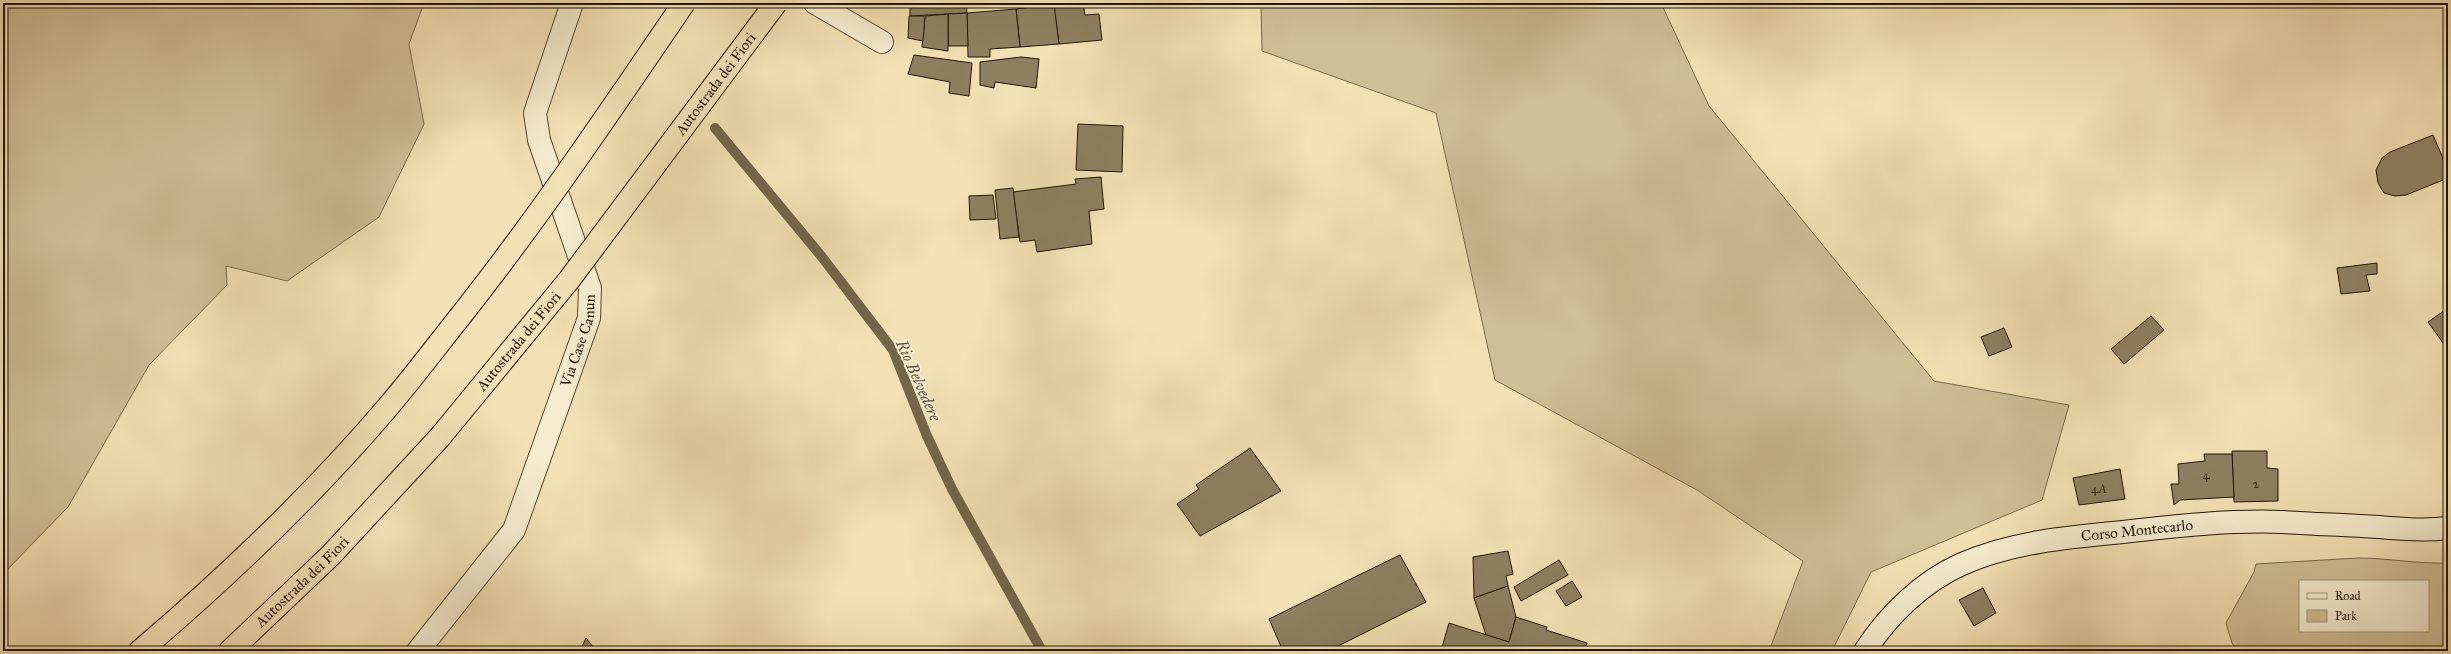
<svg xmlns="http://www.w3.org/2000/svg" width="2451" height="654" font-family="'IM FELL Great Primer',serif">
	<rect width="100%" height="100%" fill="#f3e1b5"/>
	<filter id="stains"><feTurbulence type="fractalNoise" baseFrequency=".005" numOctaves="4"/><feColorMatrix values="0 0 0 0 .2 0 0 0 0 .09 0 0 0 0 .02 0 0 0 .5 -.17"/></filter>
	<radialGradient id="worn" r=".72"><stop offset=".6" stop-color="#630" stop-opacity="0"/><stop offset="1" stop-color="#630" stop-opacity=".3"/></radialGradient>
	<!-- green -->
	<g fill="#d0be97" stroke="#7a694d" fill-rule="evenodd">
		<polygon points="3,3 424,3 409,44 424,124 379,217 287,281 226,266 227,285 149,365 68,507 3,574"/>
		<polygon points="1261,3 1661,3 1709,106 1934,381 2069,405 2042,500 1871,572 1832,651 1769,651 1803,561 1697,490 1495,380 1436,113 1262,51"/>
		<path d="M2358,558C2388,558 2418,564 2448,563V651H2237L2232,643L2226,623L2254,572L2256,564ZM2300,581H2428V631H2300Z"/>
	</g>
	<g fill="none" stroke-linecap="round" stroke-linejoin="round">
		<!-- stream -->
		<polyline stroke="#756549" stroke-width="10" points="715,128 822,257 893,350 927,436 952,489 1042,651"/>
	</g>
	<!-- building -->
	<g fill="#8f7f60" stroke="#231403">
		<polygon points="910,3 966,3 967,13 910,16"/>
		<polygon points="1053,3 1083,3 1085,15 1099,14 1102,40 1059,44"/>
		<polygon points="1054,4 1059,44 1020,47 1016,9"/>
		<polygon points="1016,9 1020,47 990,49 990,57 968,57 967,13"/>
		<polygon points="967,13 968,46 948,46 948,14"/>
		<polygon points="948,14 948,51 922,47 925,16"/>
		<polygon points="909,16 925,16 923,41 908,38"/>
		<polygon points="914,55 972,63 969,96 949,93 950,82 908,74"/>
		<polygon points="1021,57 1039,59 1036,88 995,82 994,88 980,85 980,62"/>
		<polygon points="1078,124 1123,126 1122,172 1076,170"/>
		<polygon points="2433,135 2448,170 2448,178 2406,195 2395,196 2384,193 2378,183 2376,170 2382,158 2390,152"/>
		<polygon points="1101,177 1104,209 1089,211 1092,244 1037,252 1035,240 1020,242 1013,192 1076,184 1075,179"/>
		<polygon points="1013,188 1019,237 1000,239 995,190"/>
		<polygon points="993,195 996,219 970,220 969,196"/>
		<polygon points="2377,263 2377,274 2366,275 2370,291 2341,294 2337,268"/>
		<polygon points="2448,308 2448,350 2428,322"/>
		<polygon points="2151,316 2164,330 2124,364 2111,349"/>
		<polygon points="2004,328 2012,347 1989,356 1981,337"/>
		<polygon points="1250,448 1281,491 1200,536 1177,504 1199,489 1196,485"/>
		<polygon points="2232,451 2267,451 2267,468 2278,469 2278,501 2234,502"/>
		<polygon points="2204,454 2232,454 2234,497 2180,500 2174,505 2171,484 2179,484 2178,464 2205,461"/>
		<polygon points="2120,469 2125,499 2079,505 2073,478"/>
		<polygon points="1508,551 1513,574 1506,576 1508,586 1474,598 1473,557"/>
		<polygon points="1400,555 1426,602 1328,651 1283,651 1269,619"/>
		<polygon points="1559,560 1568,575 1521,601 1514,587"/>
		<polygon points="1572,581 1582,597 1566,606 1556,591"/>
		<polygon points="1508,586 1516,617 1509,642 1486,635 1474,598"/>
		<polygon points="1983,588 1996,613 1974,626 1959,600"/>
		<polygon points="1516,617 1547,627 1546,630 1587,643 1584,651 1441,651 1449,623 1509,642"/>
		<polygon points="586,638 594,648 592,651 580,651"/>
	</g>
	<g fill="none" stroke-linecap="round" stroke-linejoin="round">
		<defs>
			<g id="minor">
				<polyline points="815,3 882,42"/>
				<path id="s1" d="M418,651L514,530L589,318L590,288L539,140L535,113L572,3"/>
			</g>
			<g id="secondary">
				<path id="s2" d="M1865,651C1888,615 1922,582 1962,564C2012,542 2069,537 2123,532C2176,526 2230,520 2283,522C2315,524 2347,525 2379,527C2402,529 2425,531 2448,528"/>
			</g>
			<g id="motorway">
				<path d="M140,651C228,576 312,496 387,408C412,379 435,348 459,318"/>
				<path id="s3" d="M230,651L331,555L440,437"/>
			</g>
		</defs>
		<!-- minor casing -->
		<use href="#minor" stroke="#574730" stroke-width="24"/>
		<!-- secondary casing -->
		<use href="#secondary" stroke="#231403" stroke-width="24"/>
		<!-- motorway casing -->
		<use href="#motorway" stroke="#231403" stroke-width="24"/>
		<!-- minor -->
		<use href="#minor" stroke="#f7eccf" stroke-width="22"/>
		<!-- secondary -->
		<use href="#secondary" stroke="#f7eccf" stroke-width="22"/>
		<!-- motorway -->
		<use href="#motorway" stroke="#f3e1b5" stroke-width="22"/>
		<defs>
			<g id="motorway-bridge">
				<path d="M459,318C539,217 611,110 684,3"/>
				<path id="s4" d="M440,437L569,280L776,3"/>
			</g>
		</defs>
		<!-- motorway-bridge casing -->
		<use href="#motorway-bridge" stroke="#231403" stroke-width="24" stroke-linecap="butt"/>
		<!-- motorway-bridge -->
		<use href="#motorway-bridge" stroke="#f3e1b5" stroke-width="22"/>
	</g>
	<g text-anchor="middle" stroke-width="4" stroke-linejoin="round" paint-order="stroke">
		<!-- number labels -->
		<g font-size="13" fill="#3e2f1a">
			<text x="2206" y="479">4</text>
			<text x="2256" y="488">2</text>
			<text x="2099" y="493">4A</text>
		</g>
		<!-- street labels -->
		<g font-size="15" fill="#231403" stroke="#f7eccf">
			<text dy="5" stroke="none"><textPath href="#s4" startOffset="448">Autostrada dei Fiori</textPath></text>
			<text dy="5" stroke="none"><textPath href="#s1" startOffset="355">Via Case Canun</textPath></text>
			<text dy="5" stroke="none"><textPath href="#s4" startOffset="124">Autostrada dei Fiori</textPath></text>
			<text dy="5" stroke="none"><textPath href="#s2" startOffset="311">Corso Montecarlo</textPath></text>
			<text dy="5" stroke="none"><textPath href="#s3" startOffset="100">Autostrada dei Fiori</textPath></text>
		</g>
		<!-- water labels -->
		<g font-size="16" font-style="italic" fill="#615138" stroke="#f7eccf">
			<text transform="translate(919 380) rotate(66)" y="6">Rio Belvedere</text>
		</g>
	</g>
	<!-- margin -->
	<rect width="2451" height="654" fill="none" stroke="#f3e1b5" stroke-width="16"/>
	<rect x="4" y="4" width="2443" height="646" fill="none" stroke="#231403" stroke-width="2"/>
	<rect x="8" y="8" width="2435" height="638" fill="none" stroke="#231403"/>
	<!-- legend -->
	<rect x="2299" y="580" width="130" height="52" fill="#f7eccf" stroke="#a2967d"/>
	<rect x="2307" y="593" width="20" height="6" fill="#f7eccf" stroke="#a2967d"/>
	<text x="2335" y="600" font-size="12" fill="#231403">Road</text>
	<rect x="2307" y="610" width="20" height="12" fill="#d0be97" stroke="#a2967d"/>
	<text x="2335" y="620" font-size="12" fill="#231403">Park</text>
	<rect width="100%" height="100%" filter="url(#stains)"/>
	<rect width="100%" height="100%" fill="url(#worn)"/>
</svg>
